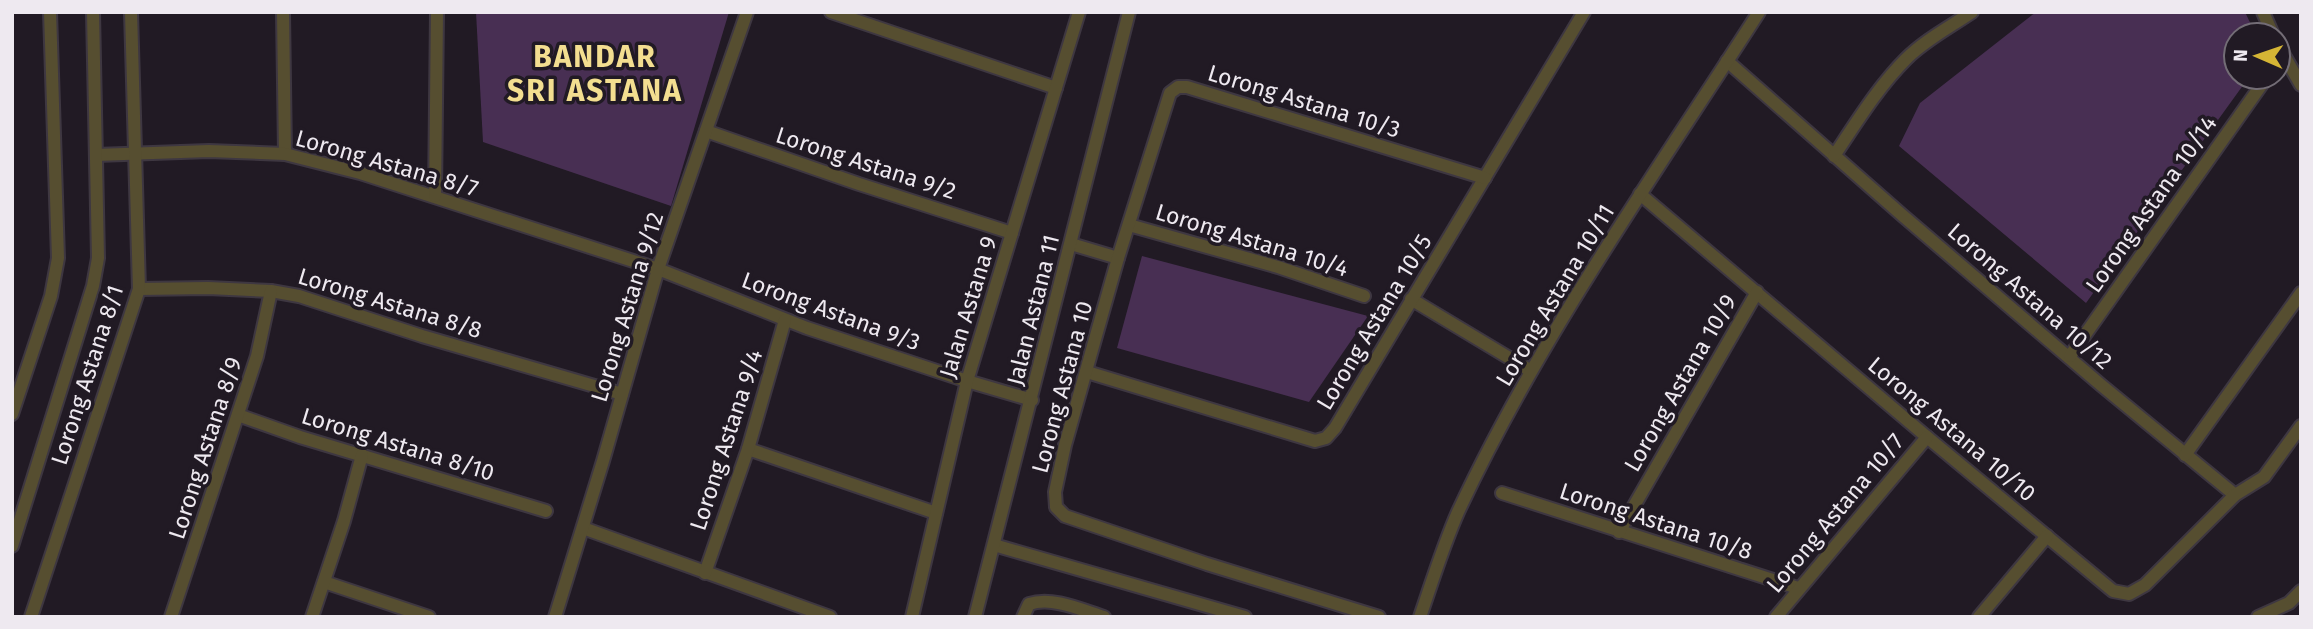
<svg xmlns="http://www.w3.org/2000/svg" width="2313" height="629" font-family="'Fira Sans',sans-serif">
	<rect width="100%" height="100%" fill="#211a24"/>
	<!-- green -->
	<g fill="#482f53">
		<polygon points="476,12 729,12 671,206 483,142"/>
		<polygon points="2036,12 2245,12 2256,35 2236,35 2236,77 2249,77 2086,303 1899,146 1920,103"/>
		<polygon points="1142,256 1368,316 1309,402 1117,348"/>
	</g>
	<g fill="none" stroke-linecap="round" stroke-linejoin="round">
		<defs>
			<g id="minor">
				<polyline points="283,12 285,154"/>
				<polyline points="831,12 1056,88"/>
				<polyline points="2263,12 2273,35"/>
				<polyline points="2278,45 2301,85"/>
				<polyline points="1727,61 1902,215 2101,385 2235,495"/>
				<polyline points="706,131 859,184 1012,233"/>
				<polyline points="96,155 209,151 285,154 360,173 658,269 807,328 967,381 1032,400"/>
				<path d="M1834,156C1856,123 1878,87 1906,59C1925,40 1950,27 1972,12"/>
				<polyline points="1640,194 1927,437 2113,591 2129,594 2145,585 2235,495 2264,477 2301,426"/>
				<polyline points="435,196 437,12"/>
				<polyline points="1129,225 1278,267 1364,296"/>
				<polyline points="1071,244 1118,258"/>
				<polyline points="139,289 208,288 271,291 299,296 422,336 622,394"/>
				<polyline points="1411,299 1531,371"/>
				<polyline points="2070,356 2267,77"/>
				<polyline points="1087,372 1315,441 1326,438 1335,428 1584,12"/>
				<polyline points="12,414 51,296 58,258 50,12"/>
				<polyline points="238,415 300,437 546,511"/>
				<polyline points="748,449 936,513"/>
				<polyline points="2185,455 2301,293"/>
				<polyline points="1502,493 1798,588"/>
				<polyline points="583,528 830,617"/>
				<polyline points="1619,532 1757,292"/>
				<polyline points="994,545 1245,617"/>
				<polyline points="12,546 93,286 98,258 93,12"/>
				<polyline points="705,573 748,449 785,320"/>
				<polyline points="324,582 429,617"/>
				<polyline points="31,617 139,289 131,12"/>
				<polyline points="171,617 257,356 271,291"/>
				<polyline points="312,617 344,521 362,455"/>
				<polyline points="555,617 603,461 658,269 747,12"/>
				<polyline points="912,617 967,381 1079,12"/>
				<polyline points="975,617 1129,12"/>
				<path d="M1023,617L1029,604C1052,596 1082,610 1104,617"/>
				<polyline points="1379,617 1207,564 1065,516 1056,507 1055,492 1065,445 1118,258 1170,93 1178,87 1187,87 1485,178"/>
				<path d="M1420,617C1432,582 1443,546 1458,512C1540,336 1654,176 1759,12"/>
				<polyline points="1776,617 1927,437"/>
				<polyline points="1979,617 2047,536"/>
				<polyline points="2258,617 2289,603 2301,591"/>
			</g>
		</defs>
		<!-- minor casing -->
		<use href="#minor" stroke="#3e3741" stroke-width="16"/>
		<!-- minor -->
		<use href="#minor" stroke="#564e30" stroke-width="12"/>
	</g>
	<g text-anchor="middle" stroke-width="7" stroke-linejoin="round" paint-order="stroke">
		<!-- street labels -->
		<g font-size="23" fill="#eee9f0" stroke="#211a24">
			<text transform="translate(1304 101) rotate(17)" y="8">Lorong Astana 10/3</text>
			<text transform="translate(387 163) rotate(16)" y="8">Lorong Astana 8/7</text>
			<text transform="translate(866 163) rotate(18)" y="8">Lorong Astana 9/2</text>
			<text transform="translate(2151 204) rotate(-55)" y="8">Lorong Astana 10/14</text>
			<text transform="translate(1252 240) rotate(17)" y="8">Lorong Astana 10/4</text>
			<text transform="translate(1555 295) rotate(-59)" y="8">Lorong Astana 10/11</text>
			<text transform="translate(2030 296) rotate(41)" y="8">Lorong Astana 10/12</text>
			<text transform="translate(390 303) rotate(17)" y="8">Lorong Astana 8/8</text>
			<text transform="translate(627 307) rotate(-73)" y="8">Lorong Astana 9/12</text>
			<text transform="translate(968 307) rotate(-73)" y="8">Jalan Astana 9</text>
			<text transform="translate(1033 310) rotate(-76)" y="8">Jalan Astana 11</text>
			<text transform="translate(831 311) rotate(20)" y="8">Lorong Astana 9/3</text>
			<text transform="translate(1374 322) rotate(-59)" y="8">Lorong Astana 10/5</text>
			<text transform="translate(87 375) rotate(-72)" y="8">Lorong Astana 8/1</text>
			<text transform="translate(1680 383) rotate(-60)" y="8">Lorong Astana 10/9</text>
			<text transform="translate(1062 387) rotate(-75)" y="8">Lorong Astana 10</text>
			<text transform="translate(1952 429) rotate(40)" y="8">Lorong Astana 10/10</text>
			<text transform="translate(726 440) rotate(-72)" y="8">Lorong Astana 9/4</text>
			<text transform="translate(398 444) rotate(17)" y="8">Lorong Astana 8/10</text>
			<text transform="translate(205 448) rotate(-72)" y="8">Lorong Astana 8/9</text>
			<text transform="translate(1835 513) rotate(-50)" y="8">Lorong Astana 10/7</text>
			<text transform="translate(1656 521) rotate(18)" y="8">Lorong Astana 10/8</text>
		</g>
		<!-- district labels -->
		<g font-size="30" font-weight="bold" letter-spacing="2" fill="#f3de90" stroke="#211a24">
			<text x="595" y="67">BANDAR<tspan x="595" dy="34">SRI ASTANA</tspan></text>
		</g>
	</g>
	<!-- border -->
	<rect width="2313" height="629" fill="none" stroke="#eee9f0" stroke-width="28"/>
	<!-- north arrow -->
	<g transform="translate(2257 56) rotate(272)"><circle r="33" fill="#211a24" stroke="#736d76" stroke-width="2"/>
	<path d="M0-5L12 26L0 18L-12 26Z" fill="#d5b535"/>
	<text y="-10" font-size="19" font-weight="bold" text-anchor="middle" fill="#eee9f0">N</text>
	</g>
</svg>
